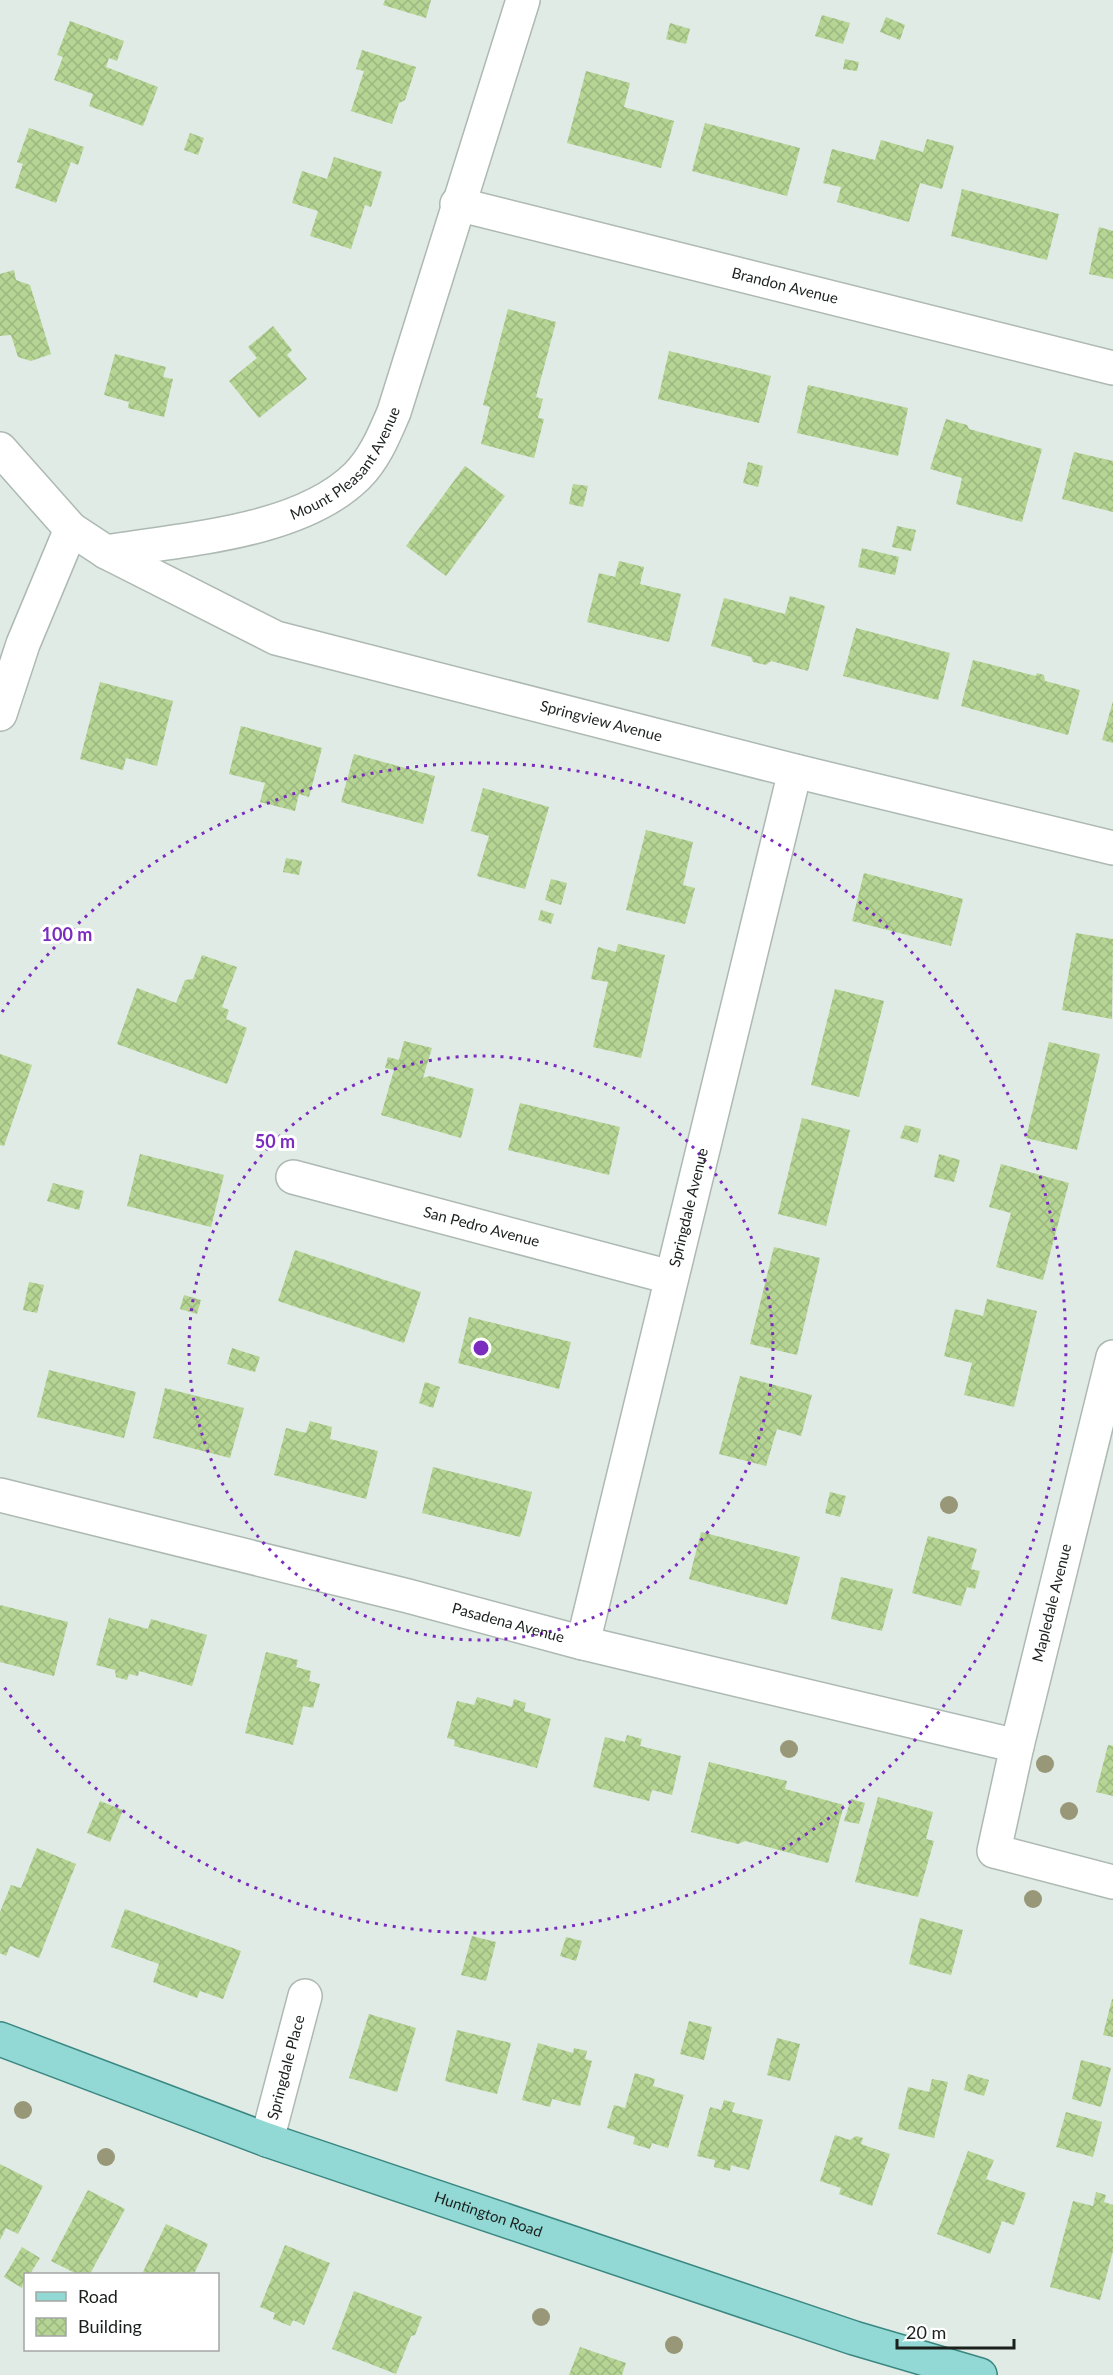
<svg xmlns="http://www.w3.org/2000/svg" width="1113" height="2375" font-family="Lato,sans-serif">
	<defs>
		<pattern id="building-cross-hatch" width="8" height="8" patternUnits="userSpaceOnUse" patternTransform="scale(1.5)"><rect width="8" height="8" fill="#b6d594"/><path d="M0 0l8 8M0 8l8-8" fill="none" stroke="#9cb77f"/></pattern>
	</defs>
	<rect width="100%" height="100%" fill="#dfebe4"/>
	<!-- building -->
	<g fill="url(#building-cross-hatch)">
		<polygon points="385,0 431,0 426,18 383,5"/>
		<polygon points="822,15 850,23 843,44 815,36"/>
		<polygon points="886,17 905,25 900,40 880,32"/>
		<polygon points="70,21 124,41 117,61 109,58 106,67 158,87 143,126 89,106 93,94 54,80 63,57 57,55"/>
		<polygon points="670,23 690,29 686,44 666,39"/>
		<polygon points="362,50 416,67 405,100 399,103 392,124 351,111 364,71 356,69"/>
		<polygon points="845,59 859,62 857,71 843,69"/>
		<polygon points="586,71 630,83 624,107 674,121 661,168 567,143"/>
		<polygon points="705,123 800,148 787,196 692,171"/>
		<polygon points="29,128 84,147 78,165 71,162 56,203 15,188 23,164 17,162"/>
		<polygon points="190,133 204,138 198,155 184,150"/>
		<polygon points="927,139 954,146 942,189 920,183 909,222 837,202 841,187 823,183 832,149 875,160 881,140 923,152"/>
		<polygon points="334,157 382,172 371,207 365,205 351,249 310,236 318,211 292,203 302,171 327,179"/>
		<polygon points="962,189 1059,214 1047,260 951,236"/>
		<polygon points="1099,227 1113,231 1113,279 1089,274"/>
		<polygon points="14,270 16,280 30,285 51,354 31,361 18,357 11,335 0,336 0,274"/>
		<polygon points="508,309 556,322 536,397 543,399 538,418 544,419 534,458 481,444 490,407 483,405"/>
		<polygon points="273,326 292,350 287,355 307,379 259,418 229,381 257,358 248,347"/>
		<polygon points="669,351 771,376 759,423 658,399"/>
		<polygon points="115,354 166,367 163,377 173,379 164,417 128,408 129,402 104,395"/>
		<polygon points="808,385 908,408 898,456 797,433"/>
		<polygon points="946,419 967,425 969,429 1042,449 1022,522 956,504 962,478 930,469"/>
		<polygon points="1074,452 1113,461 1113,512 1062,499"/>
		<polygon points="748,462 763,466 758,487 743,483"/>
		<polygon points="465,466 505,496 446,576 406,546"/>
		<polygon points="573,484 588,486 583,507 569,504"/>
		<polygon points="897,526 916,530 911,551 892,547"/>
		<polygon points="862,548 899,557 895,575 858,567"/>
		<polygon points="619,561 644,567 640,584 681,594 669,642 587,622 599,573 615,577"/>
		<polygon points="790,596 825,606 808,671 771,661 766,665 753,662 751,657 711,646 724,598 785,614"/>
		<polygon points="856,628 950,653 938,700 843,676"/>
		<polygon points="973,660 1036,676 1037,673 1044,675 1045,681 1080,690 1068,735 961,706"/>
		<polygon points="100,682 173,701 157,766 126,758 123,770 80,759"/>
		<polygon points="1113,701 1113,743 1102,740"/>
		<polygon points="241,726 322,748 309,797 299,794 295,811 260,802 265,783 229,774"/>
		<polygon points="354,754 435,776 423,824 341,802"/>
		<polygon points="483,788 549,807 525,889 477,876 489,836 471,831"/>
		<polygon points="646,830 693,842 683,885 695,888 685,924 626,910"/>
		<polygon points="286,858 302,861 299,875 283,872"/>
		<polygon points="864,873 963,899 951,946 852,921"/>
		<polygon points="551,879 567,883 561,905 545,900"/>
		<polygon points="541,910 554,914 551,924 538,920"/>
		<polygon points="1076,933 1113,939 1112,1019 1062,1010"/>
		<polygon points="618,944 665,955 641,1058 593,1047 608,982 591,979 598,947 616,952"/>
		<polygon points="202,955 237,967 222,1007 229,1010 226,1019 247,1028 227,1084 117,1044 137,988 176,1003 185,980 193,979"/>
		<polygon points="835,989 884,1001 859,1097 811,1085"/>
		<polygon points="404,1041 432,1048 423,1078 430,1076 474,1089 461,1138 381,1115 394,1070 385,1068 388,1057 399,1060"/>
		<polygon points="1049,1042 1100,1054 1077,1150 1026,1138"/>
		<polygon points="0,1054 32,1065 4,1146 0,1145"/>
		<polygon points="520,1103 620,1127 609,1175 508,1150"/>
		<polygon points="802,1118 850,1130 826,1226 778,1214"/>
		<polygon points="905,1125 921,1129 918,1143 900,1138"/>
		<polygon points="140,1154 224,1175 211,1227 127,1206"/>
		<polygon points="939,1154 960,1160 954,1182 934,1177"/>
		<polygon points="1001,1164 1069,1183 1043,1280 996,1267 1011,1213 989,1207"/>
		<polygon points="53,1183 84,1191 79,1210 47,1201"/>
		<polygon points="774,1247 820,1258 797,1355 750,1344"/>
		<polygon points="295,1250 421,1292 404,1343 278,1301"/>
		<polygon points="29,1282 44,1285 37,1313 23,1310"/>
		<polygon points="184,1295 201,1300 197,1314 180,1309"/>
		<polygon points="987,1299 1037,1311 1014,1407 964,1395 972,1363 944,1356 955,1309 983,1316"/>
		<polygon points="469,1317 571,1342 559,1389 458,1363"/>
		<polygon points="232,1348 260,1357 255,1372 227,1364"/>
		<polygon points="49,1370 136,1392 124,1438 37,1417"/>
		<polygon points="740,1376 812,1395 801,1436 777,1429 766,1466 719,1454"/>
		<polygon points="425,1382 440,1387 433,1408 419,1403"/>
		<polygon points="165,1388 244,1408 230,1458 153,1438"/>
		<polygon points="310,1421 332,1427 330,1439 378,1451 366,1499 274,1475 286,1428 306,1433"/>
		<polygon points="433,1467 532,1492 520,1537 422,1513"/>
		<polygon points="830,1492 846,1496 840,1517 825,1513"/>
		<polygon points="701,1532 800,1557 787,1605 689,1579"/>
		<polygon points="928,1536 977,1549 971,1569 980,1571 975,1589 967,1587 961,1606 912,1593"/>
		<polygon points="841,1577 893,1589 882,1631 831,1619"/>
		<polygon points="0,1605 68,1622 54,1676 0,1662"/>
		<polygon points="109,1618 148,1629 151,1619 207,1635 192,1686 139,1671 138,1676 129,1674 127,1680 116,1677 115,1670 96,1665"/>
		<polygon points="266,1652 298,1660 296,1667 311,1671 309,1681 320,1684 313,1708 303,1706 293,1745 245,1733"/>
		<polygon points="477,1697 512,1707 514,1699 526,1703 524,1711 551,1719 537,1768 454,1746 455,1740 447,1738 457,1701 474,1705"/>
		<polygon points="627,1735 642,1739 640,1746 681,1756 672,1795 652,1790 649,1801 593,1787 605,1737 625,1742"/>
		<polygon points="1108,1745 1113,1746 1113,1796 1096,1792"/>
		<polygon points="709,1762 787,1781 785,1789 844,1805 828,1863 745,1841 738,1844 691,1832"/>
		<polygon points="878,1797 933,1812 926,1839 934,1841 918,1897 855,1882"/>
		<polygon points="851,1799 865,1803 859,1824 844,1821"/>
		<polygon points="100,1801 123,1810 110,1842 87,1833"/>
		<polygon points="37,1848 76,1864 39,1958 10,1946 6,1956 0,1953 0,1912 11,1885 21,1888"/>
		<polygon points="125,1909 241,1951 223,1999 200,1991 197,1998 153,1982 159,1964 111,1947"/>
		<polygon points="920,1918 963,1930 951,1975 909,1964"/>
		<polygon points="472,1936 496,1942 486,1981 461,1975"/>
		<polygon points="566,1937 582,1941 576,1961 560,1956"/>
		<polygon points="1112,1999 1113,1999 1113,2037 1103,2035"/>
		<polygon points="369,2014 416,2028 397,2092 349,2078"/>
		<polygon points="689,2021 712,2027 704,2060 680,2054"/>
		<polygon points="457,2030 511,2043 497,2094 445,2081"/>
		<polygon points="777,2038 800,2044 790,2081 767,2075"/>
		<polygon points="538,2043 573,2053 574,2048 587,2051 585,2059 592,2061 580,2106 552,2099 550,2107 522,2100"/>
		<polygon points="1081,2060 1111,2068 1101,2107 1072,2099"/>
		<polygon points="635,2073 655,2079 653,2086 684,2095 668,2148 652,2143 650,2149 633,2144 635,2137 607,2128 614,2105 625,2108"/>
		<polygon points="968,2074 989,2080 984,2096 964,2090"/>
		<polygon points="932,2079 948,2082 934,2138 898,2129 908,2087 929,2092"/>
		<polygon points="724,2100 735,2103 732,2112 763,2120 749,2170 731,2165 730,2171 714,2167 715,2160 697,2156 710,2107 721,2110"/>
		<polygon points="1066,2112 1102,2122 1093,2157 1056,2147"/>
		<polygon points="835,2135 850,2140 856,2136 863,2138 861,2144 890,2154 872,2206 839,2194 841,2188 820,2181"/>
		<polygon points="968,2151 994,2160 986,2179 1026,2193 1014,2225 1002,2221 990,2254 937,2234"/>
		<polygon points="0,2164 43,2186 18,2234 6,2228 0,2240"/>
		<polygon points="88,2190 125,2209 90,2274 77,2274 51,2261"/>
		<polygon points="1096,2192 1106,2195 1104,2202 1113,2205 1113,2251 1100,2300 1050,2287 1073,2201 1093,2206"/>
		<polygon points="166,2224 208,2244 194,2274 142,2274"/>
		<polygon points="285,2245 330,2263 304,2325 293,2320 290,2326 273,2319 275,2313 260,2307"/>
		<polygon points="22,2247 40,2258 30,2274 26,2274 22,2288 4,2277"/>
		<polygon points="354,2291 422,2317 415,2335 411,2336 396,2374 332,2349"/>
		<polygon points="580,2347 626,2363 622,2375 569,2375"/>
	</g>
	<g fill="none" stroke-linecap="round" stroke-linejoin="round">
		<defs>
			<g id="minor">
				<path id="s1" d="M457,204L1113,368"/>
				<path id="s2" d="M0,449L71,529L106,552L276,638L795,771L1113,848"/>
				<path id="s3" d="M106,552C183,539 299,533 357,476C375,458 384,435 394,412L523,0"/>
				<polyline points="0,714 23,644 71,529"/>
				<path id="s4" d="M293,1177L670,1277"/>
				<polyline points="1113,1357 1017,1746 994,1851 1113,1882"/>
				<path id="s5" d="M0,1495L408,1596L583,1643L1017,1746"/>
				<path id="s6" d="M583,1643L795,771"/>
				<path id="s7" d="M267,2140L305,1996"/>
			</g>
			<g id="major">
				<path id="s8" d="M0,2039L267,2140L854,2338L980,2375"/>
			</g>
		</defs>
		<!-- minor casing -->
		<use href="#minor" stroke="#adb9b2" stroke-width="36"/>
		<!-- major casing -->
		<use href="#major" stroke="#3a8782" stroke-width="36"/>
		<!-- minor -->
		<use href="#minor" stroke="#fff" stroke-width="33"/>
		<!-- major -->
		<use href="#major" stroke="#92d8d4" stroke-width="33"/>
	</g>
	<!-- trees -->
	<g fill="#989777">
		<circle cx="949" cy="1505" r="9"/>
		<circle cx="789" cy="1749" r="9"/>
		<circle cx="1045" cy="1764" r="9"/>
		<circle cx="1069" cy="1811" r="9"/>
		<circle cx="1033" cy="1899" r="9"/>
		<circle cx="23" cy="2110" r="9"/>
		<circle cx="106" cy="2157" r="9"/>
		<circle cx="541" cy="2317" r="9"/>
		<circle cx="674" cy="2345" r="9"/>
	</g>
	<!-- distance rings -->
	<g fill="none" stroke="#7b2cbf" stroke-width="3" stroke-dasharray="3 6">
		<circle cx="481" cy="1348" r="292"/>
		<path d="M2 1012A585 585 0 1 1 2 1684"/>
	</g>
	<g text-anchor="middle" stroke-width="6" stroke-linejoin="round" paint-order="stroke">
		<!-- street labels -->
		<g font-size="15" fill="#1b201d" stroke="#fff">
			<text dy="5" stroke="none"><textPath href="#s1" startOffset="338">Brandon Avenue</textPath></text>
			<text dy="5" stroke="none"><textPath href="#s3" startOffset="267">Mount Pleasant Avenue</textPath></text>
			<text dy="5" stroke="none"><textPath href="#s2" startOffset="675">Springview Avenue</textPath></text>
			<text dy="5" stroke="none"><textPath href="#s6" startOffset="448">Springdale Avenue</textPath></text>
			<text dy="5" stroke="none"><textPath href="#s4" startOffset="195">San Pedro Avenue</textPath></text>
			<text transform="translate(1052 1603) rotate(-76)" y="5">Mapledale Avenue</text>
			<text dy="5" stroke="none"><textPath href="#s5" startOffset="524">Pasadena Avenue</textPath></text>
			<text dy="5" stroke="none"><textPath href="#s7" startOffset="75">Springdale Place</textPath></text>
			<text dy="5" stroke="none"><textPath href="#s8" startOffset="519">Huntington Road</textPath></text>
		</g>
	</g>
	<circle cx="481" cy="1348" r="9" fill="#7b2cbf" stroke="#fff" stroke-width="3"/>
	<g font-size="18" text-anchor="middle" font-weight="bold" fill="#7b2cbf" stroke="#fff" stroke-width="6" stroke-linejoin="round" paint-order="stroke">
		<text x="67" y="941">100 m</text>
		<text x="275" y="1148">50 m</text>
	</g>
	<!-- legend -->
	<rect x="24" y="2273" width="195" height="78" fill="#ffffff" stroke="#a4a6a5" stroke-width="1.5"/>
	<rect x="36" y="2292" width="30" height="9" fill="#92d8d4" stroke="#a4a6a5" stroke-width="1.5"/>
	<text x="78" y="2303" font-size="18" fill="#1b201d">Road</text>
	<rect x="36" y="2318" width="30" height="18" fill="url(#building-cross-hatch)" stroke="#a4a6a5" stroke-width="1.5"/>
	<text x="78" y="2333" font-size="18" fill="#1b201d">Building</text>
	<!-- scale -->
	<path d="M897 2339v9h117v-9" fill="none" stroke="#1b201d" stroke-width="3"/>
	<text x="906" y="2339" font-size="18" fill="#1b201d" stroke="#ffffff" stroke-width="4.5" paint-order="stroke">20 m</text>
</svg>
